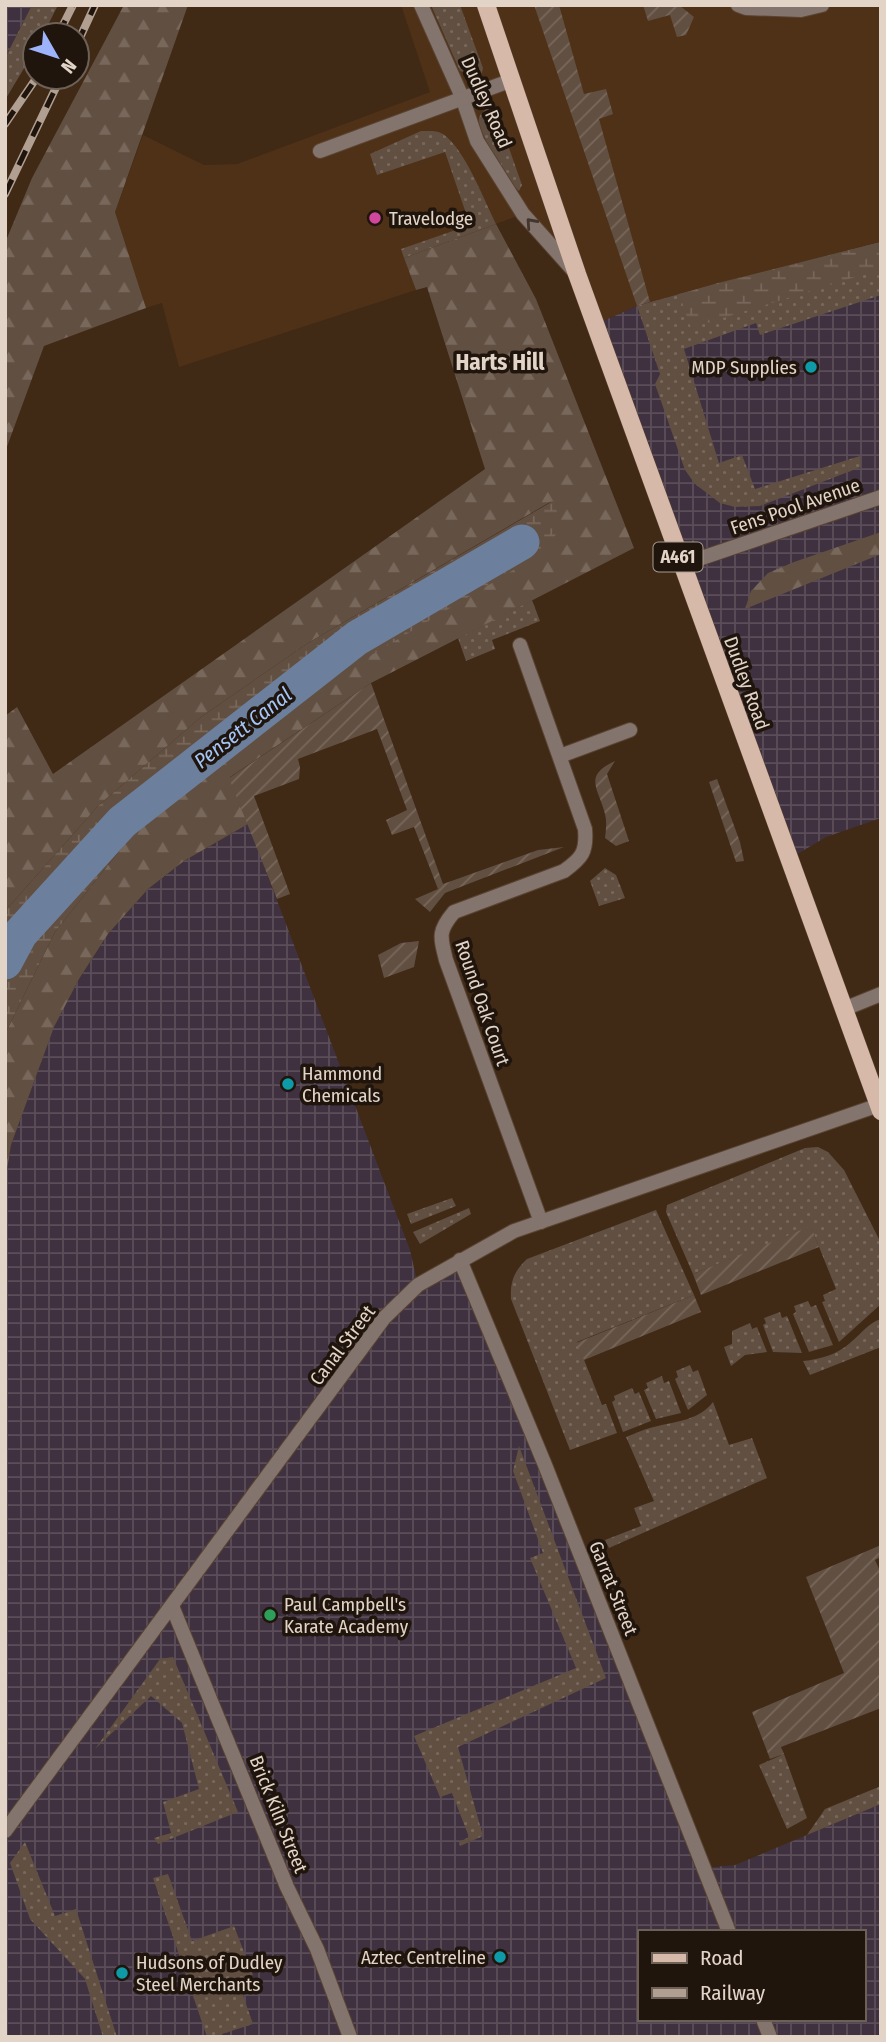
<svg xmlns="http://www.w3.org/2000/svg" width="886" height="2042" font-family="'Fira Sans Condensed',sans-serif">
	<defs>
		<pattern id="industrial-grid" width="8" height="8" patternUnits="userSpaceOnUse" patternTransform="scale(1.75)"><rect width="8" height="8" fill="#3f313f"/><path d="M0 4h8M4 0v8" fill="none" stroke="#5b4e59"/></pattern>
		<pattern id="grass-dots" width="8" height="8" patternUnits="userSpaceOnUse" patternTransform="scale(1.75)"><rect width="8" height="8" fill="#614f41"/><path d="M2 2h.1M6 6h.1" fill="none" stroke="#78675b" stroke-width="1.8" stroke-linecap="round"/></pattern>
		<pattern id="forest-firs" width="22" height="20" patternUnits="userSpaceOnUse" patternTransform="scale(1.75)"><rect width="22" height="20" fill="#614f41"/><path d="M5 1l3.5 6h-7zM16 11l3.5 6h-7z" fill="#78675b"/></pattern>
		<pattern id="wetland-marsh" width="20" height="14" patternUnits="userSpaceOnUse" patternTransform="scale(1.75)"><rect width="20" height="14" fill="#614f41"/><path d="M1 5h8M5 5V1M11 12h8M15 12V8" fill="none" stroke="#78675b"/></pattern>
		<pattern id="garden-furrows" width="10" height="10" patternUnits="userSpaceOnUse" patternTransform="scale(1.75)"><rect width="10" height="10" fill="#614f41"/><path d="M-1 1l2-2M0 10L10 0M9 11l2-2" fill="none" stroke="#78675b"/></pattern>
	</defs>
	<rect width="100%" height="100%" fill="#402915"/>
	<!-- built -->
	<polygon fill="#4e3117" points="401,5 881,5 881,242 679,294 637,306 596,324 577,274 523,214 404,258 416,290 179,367 162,303 146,308 115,212 143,135 204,165 237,164 430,92"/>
	<!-- industrial -->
	<g fill="url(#industrial-grid)" fill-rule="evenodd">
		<polygon points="5,5 32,5 5,58"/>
		<polygon points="881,242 881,818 826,837 789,859 596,324 637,306 679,294"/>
		<path d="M248,824L410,1250L418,1285L460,1260L704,1868L735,1865L881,1804V2037H5V1181L11,1145L54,1026L79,979L108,934L148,889L184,861ZM639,1932H863V2019H639Z"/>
	</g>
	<!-- grass -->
	<g fill="url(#grass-dots)">
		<polygon points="32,5 58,5 43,35 35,35 35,50 5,100 5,58"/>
		<polygon points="431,5 460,5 483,68 482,73 477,76 460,71"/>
		<path d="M487,108L495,111L497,114L522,185L519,191C508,182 481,136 479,122C478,115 483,112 487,108Z"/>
		<path d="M421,131C428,131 437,130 443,134C465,149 484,200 496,224L404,258L401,249L470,225L445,152L377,175L370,154Z"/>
		<polygon points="881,242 881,295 760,335 756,323 684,349 719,463 742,455 755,489 860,456 861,467 760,506 735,507 720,503 695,484 685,470 655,384 660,374 637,306 718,283"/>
		<polygon points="532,600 540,621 492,640 495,649 466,661 458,638"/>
		<polygon points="605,868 616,875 625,898 599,906 590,881"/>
		<polygon points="818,1147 828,1152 844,1170 881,1243 881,1304 839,1342 822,1302 825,1301 823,1295 836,1289 811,1227 693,1274 666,1212 667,1205 805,1148"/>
		<polygon points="452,1198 456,1206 411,1224 407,1214"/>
		<polygon points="469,1208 471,1214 420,1244 413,1232"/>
		<path d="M656,1210L694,1295L577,1342L602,1405L606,1404L617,1433L570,1450L511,1299C510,1282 514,1271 527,1259Z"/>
		<polygon points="808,1301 811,1307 816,1305 833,1345 809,1352 793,1314 796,1312 794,1306"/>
		<polygon points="780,1312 782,1318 787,1316 802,1353 773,1352 763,1325 766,1323 764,1318"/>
		<path d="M881,1319V1347L810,1375L803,1361C821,1359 836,1355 850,1343C860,1335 868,1323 881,1319Z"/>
		<polygon points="750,1323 752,1329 757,1327 767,1352 745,1355 731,1366 724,1347 732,1344 732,1331"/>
		<polygon points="690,1365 693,1372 698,1370 707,1395 688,1410 675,1379 678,1377 676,1371"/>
		<polygon points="662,1376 664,1383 669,1381 681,1413 656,1419 644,1390 648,1388 646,1383"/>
		<polygon points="632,1388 635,1394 639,1392 651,1421 623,1432 612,1402 615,1400 614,1396"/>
		<path d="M713,1402L729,1445L752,1438L767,1478L609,1548L605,1540L641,1526L634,1508L654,1501L626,1437C636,1433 647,1428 658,1426C678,1421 699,1420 713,1402Z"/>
		<polygon points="519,1446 606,1678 458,1747 483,1836 460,1846 459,1842 469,1837 452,1793 440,1797 414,1736 576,1668 530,1558 543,1553 513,1471"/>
		<polygon points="173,1657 238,1812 158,1844 154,1838 171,1833 163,1802 199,1789 182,1723 151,1696 95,1749 160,1659"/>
		<polygon points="784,1754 807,1818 787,1829 759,1765"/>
		<polygon points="881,1786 881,1804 807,1835 825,1809"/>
		<polygon points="25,1842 55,1916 76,1909 117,2037 103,2037 85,1979 30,1919 10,1863"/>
		<polygon points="168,1874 192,1941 234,1926 253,1975 238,1981 253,2024 222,2034 223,2037 207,2037 153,1878"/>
	</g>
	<!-- forest -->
	<g fill="url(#forest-firs)">
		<polygon points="124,5 188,5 115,212 146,308 44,346 5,452 5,243 32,178"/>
		<polygon points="496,224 536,299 634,548 371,683 230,777 248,824 184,861 148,889 108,934 79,979 54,1027 11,1145 5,1181 5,1034 55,932 151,811 207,767 328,681 404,634 552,501 308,643 201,717 99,805 5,911 5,716 17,707 53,774 485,469 427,287 416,290 404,258"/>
		<polygon points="881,532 881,554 745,609 751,591 768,573 794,562"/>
	</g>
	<!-- wetland -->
	<g fill="url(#wetland-marsh)">
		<polygon points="881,242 881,269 691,328 679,294"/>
		<polygon points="553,501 563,528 527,562 328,681 207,767 151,811 55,932 5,1034 5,911 99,805 201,717 308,643"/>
	</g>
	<!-- garden -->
	<g fill="url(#garden-furrows)">
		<polygon points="534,5 559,5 584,94 606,89 613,114 599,119 650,302 637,306"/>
		<polygon points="643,5 679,5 694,17 686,35 677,37 670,15 648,21"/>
		<polygon points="371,683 443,884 538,850 564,847 445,893 430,912 415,899 438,889 414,827 392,835 386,820 407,810 377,729 298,759 300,767 299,779 254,796 290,894 277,899 229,778"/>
		<path d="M615,761L607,774L629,841L616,846L605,838C606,830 607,822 605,814C599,789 582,776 615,761Z"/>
		<polygon points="717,779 740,842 744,861 736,862 709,782"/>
		<polygon points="419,941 414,967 384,978 378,955 401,943"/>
		<polygon points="811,1226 819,1247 701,1295 693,1274"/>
		<polygon points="694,1295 701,1312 584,1360 576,1343"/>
		<polygon points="881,1545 881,1557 875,1560 881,1573 881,1708 781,1747 784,1754 770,1759 752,1712 844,1673 806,1577"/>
	</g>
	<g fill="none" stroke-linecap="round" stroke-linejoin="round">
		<!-- canal -->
		<polyline stroke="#6c7f9d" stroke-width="35" points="5,962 20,934 122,822 357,638 522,542"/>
		<defs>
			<g id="street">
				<polyline points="421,5 462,97 477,141 523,214 573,270"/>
				<polyline points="738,5 746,8 801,10 822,5"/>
				<polyline points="320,151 512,80"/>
				<polyline points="681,565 881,497"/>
				<path d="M520,645L585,829C587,852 582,858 564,871L454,912C438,931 440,936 446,960L541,1222"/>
				<polyline points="560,756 630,730"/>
				<polyline points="844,1009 881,994"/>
				<polyline points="460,1260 545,1465 729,1932"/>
				<polyline points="172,1606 287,1887 317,1949 350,2037"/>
				<polyline points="5,1831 384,1318 418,1285 514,1231 879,1105"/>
				<polyline points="763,2019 770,2037"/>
			</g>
			<polyline id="primary" points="486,5 577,274 881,1111"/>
		</defs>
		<!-- street casing -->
		<use href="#street" stroke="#5a4432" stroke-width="16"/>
		<!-- primary casing -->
		<use href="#primary" stroke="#5a4432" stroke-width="19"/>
		<!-- street -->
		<use href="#street" stroke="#83746d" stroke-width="14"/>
		<!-- primary -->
		<use href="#primary" stroke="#d7b9a9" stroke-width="18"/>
		<defs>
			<g id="rail">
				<polyline points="58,35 73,5"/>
				<polyline points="77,44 95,5"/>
				<polyline points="5,124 37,77"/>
				<polyline points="5,194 61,77"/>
			</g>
		</defs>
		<!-- rail casing -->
		<use href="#rail" stroke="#b19f91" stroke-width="8"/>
		<!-- rail -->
		<use href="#rail" stroke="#1f150c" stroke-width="5" stroke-dasharray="16" stroke-linecap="butt"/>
	</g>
	<!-- one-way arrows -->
	<defs><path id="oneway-chevron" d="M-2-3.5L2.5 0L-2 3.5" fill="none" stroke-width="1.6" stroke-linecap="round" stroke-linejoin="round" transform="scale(1.75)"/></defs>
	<use stroke="#42362e" href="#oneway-chevron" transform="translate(531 223) rotate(-132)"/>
	<!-- markers -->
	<circle fill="#d1479c" stroke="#1f150c" stroke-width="2.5" cx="375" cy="218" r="7"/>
	<g fill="#0f9aa8" stroke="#1f150c" stroke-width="2.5">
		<circle cx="811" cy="367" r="7"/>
		<circle cx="288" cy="1084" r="7"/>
		<circle cx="500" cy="1957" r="7"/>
		<circle cx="122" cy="1973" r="7"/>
	</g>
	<circle fill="#2e9e5b" stroke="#1f150c" stroke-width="2.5" cx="270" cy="1615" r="7"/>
	<g text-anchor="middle" stroke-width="7" stroke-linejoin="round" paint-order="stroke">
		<!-- shield labels -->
		<rect fill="#1f150c" stroke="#a89b90" stroke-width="2" x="653.5" y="542.5" width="49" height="29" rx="5"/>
		<g font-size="18" font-weight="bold" fill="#e3d4c8">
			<text x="678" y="563">A461</text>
		</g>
		<!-- street labels -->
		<g font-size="19" fill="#e3d4c8" stroke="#1f150c">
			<text transform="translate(487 102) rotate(66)" y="7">Dudley Road</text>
			<text transform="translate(795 506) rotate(-19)" y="7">Fens Pool Avenue</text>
			<text transform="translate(747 683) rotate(70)" y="7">Dudley Road</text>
			<text transform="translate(483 1003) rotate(71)" y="7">Round Oak Court</text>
			<text transform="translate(342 1345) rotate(-53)" y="7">Canal Street</text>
			<text transform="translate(614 1588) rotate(68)" y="7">Garrat Street</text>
			<text transform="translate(279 1814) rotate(68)" y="7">Brick Kiln Street</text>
		</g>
		<!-- poi labels -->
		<g font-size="19" fill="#e3d4c8" stroke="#1f150c" text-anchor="start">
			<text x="389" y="225">Travelodge</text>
			<text x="797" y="374" text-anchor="end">MDP Supplies</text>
			<text x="302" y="1080">Hammond<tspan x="302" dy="22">Chemicals</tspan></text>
			<text x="284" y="1611">Paul Campbell's<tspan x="284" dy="22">Karate Academy</tspan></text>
			<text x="486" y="1964" text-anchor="end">Aztec Centreline</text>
			<text x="136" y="1969">Hudsons of Dudley<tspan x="136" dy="22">Steel Merchants</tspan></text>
		</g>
		<!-- water labels -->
		<g font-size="21" font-style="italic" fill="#a4c5f8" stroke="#1f150c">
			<text transform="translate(243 728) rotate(-38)" y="7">Pensett Canal</text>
		</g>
		<!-- quarter labels -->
		<g font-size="23" font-weight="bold" fill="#e3d4c8" stroke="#1f150c">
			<text x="500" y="370">Harts Hill</text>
		</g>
	</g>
	<!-- border -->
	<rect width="886" height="2042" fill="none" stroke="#e3d4c8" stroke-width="14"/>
	<!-- legend -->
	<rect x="638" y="1930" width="228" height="91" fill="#1f150c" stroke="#6d6157" stroke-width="2"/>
	<rect x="652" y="1953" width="35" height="10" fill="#d7b9a9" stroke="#6d6157" stroke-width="2"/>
	<text x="700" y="1965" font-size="21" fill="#e3d4c8">Road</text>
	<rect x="652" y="1988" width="35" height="10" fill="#b19f91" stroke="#6d6157" stroke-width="2"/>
	<text x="700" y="2000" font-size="21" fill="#e3d4c8">Railway</text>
	<!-- north arrow -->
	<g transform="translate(56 56) rotate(129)"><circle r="33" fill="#1f150c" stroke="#6d6157" stroke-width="2"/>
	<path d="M0-5L12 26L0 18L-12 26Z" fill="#9db4fd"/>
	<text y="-10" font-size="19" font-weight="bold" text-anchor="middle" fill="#e3d4c8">N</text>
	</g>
</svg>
